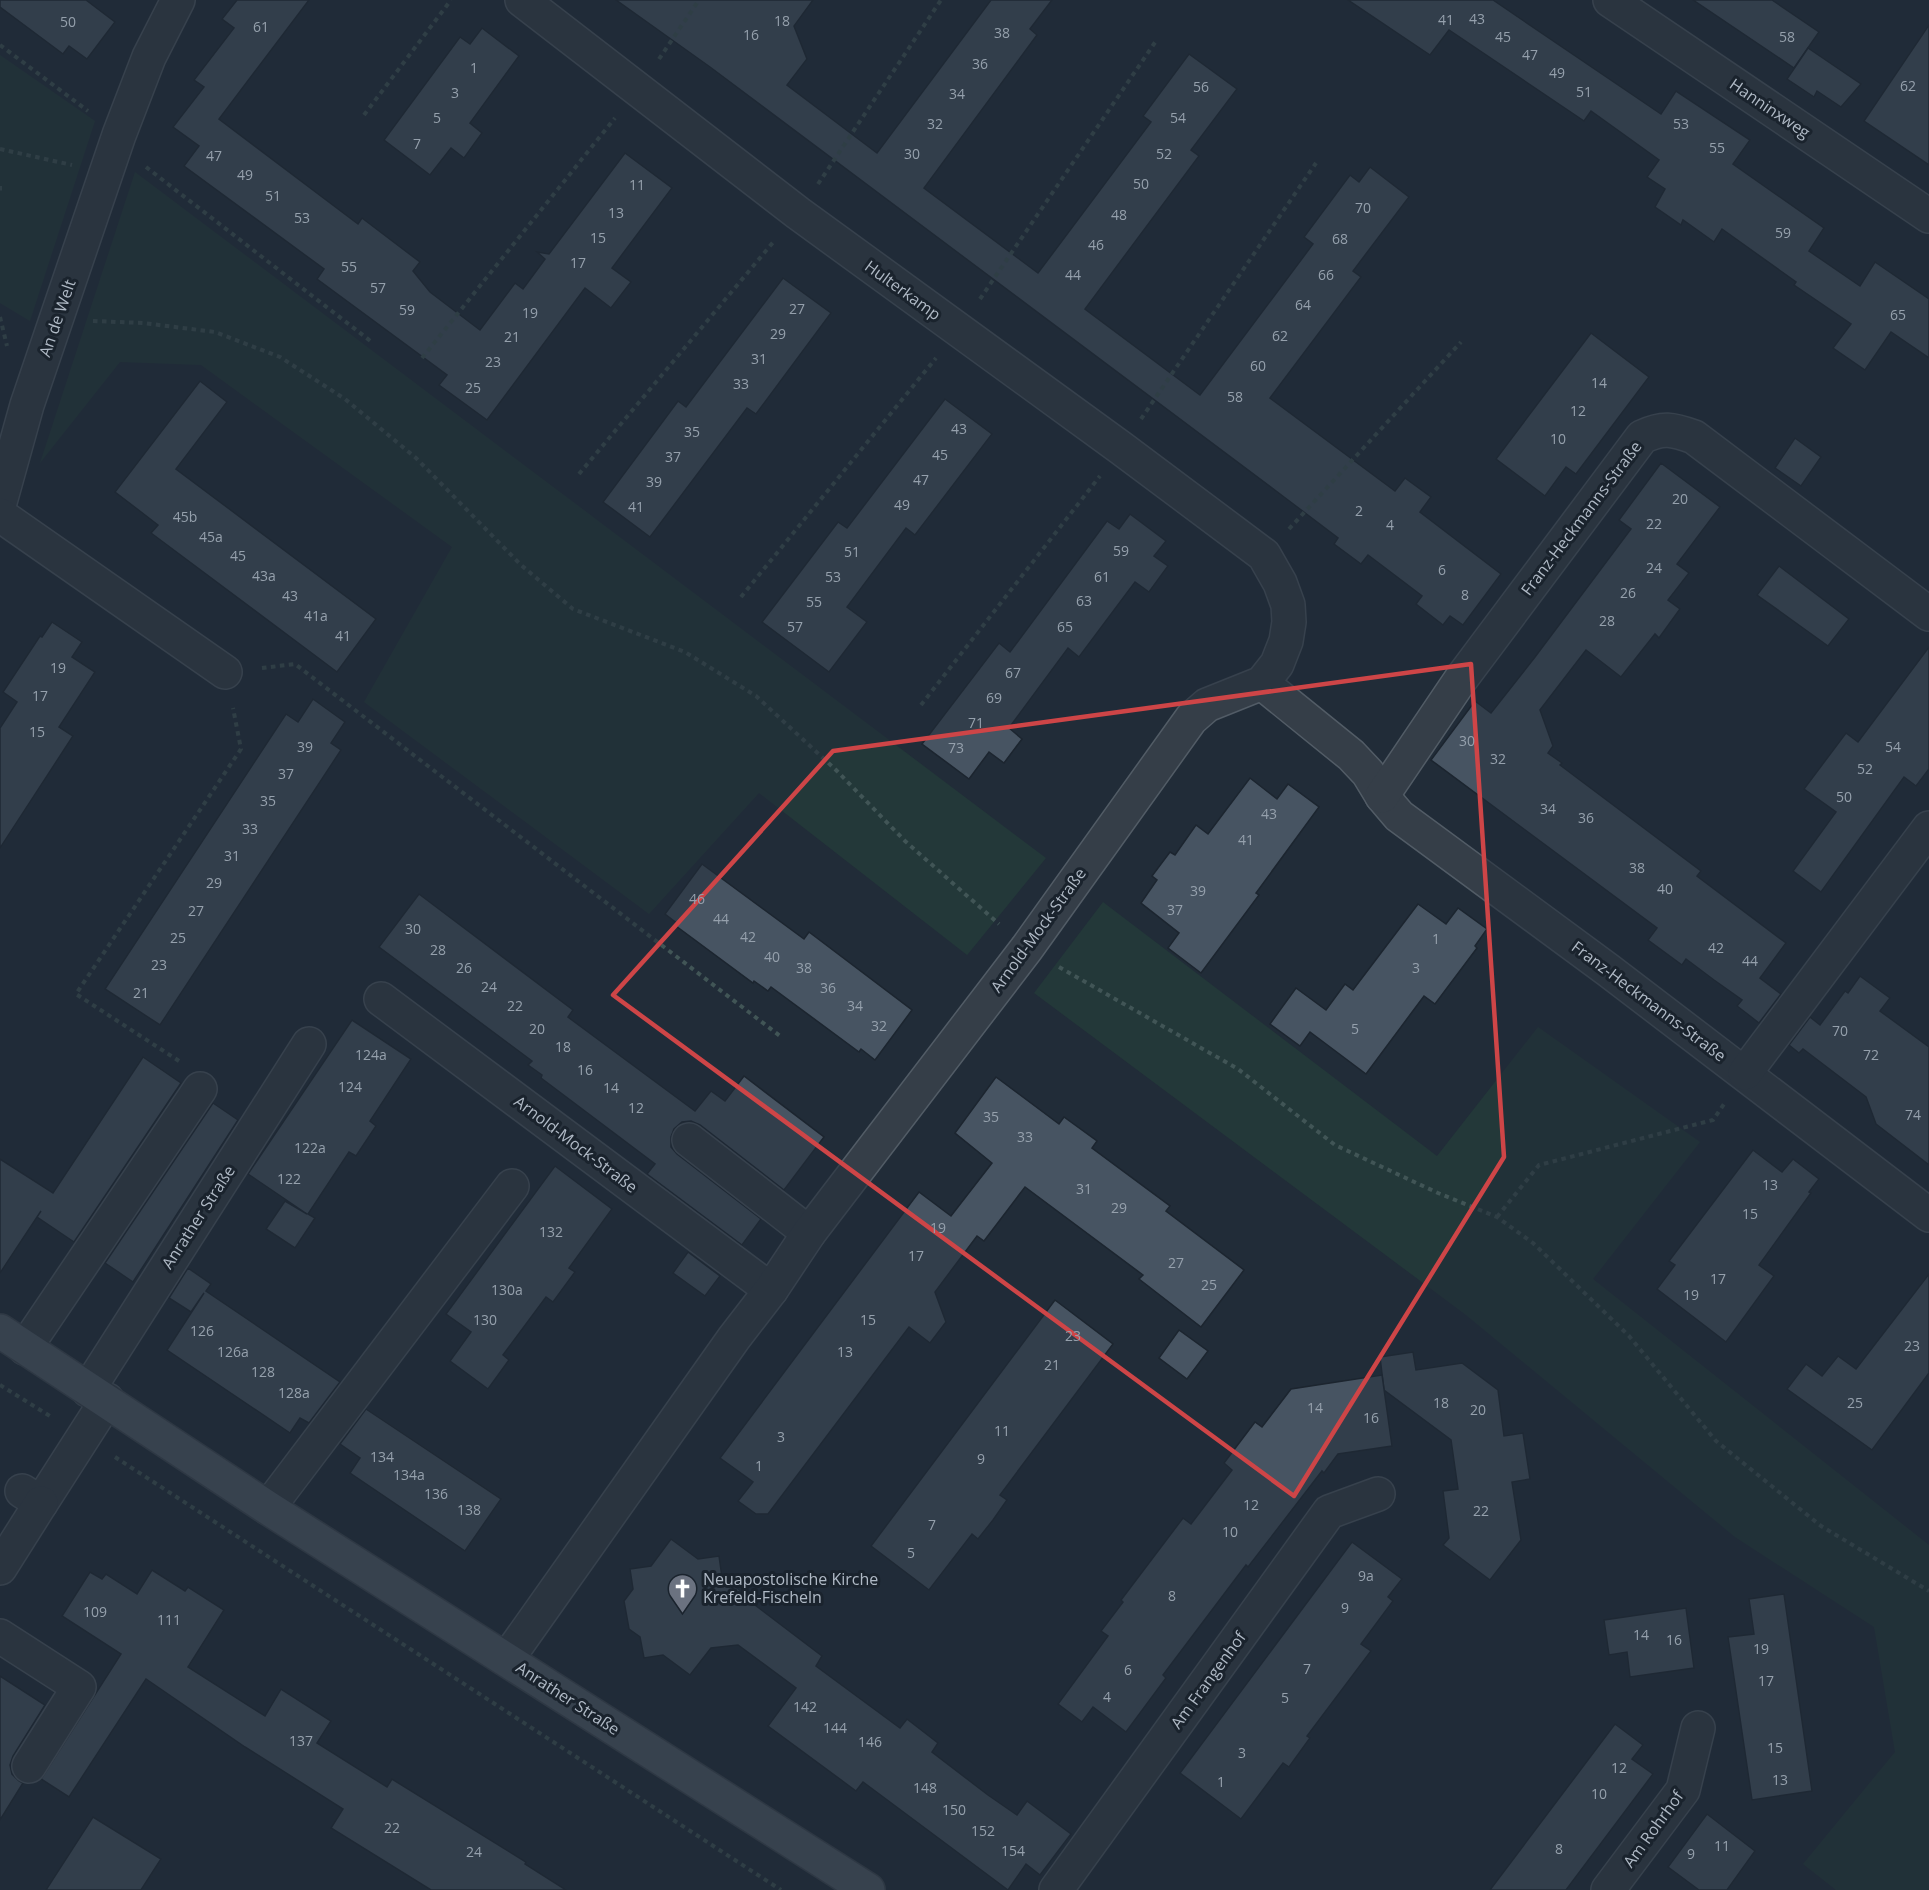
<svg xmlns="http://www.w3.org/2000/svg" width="1929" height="1890" font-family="'Open Sans',sans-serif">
	<rect width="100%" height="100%" fill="#212c38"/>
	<!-- green -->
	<g fill="#233839">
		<polygon points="0,55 95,121 30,321 0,303"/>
		<polygon points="135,172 1046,858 968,954 967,955 759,793 649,914 364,702 452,547 201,365 120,362 40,463"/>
		<polygon points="1103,902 1437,1156 1538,1027 1700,1142 1593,1279 1929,1545 1929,1890 1836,1890 1803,1864 1895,1752 1874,1627 1735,1537 1466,1315 1034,993"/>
	</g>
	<!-- building -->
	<g fill="#475462" stroke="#1c252f" stroke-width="1.5">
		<polygon points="0,0 86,0 115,22 87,59 69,46 63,54 0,7"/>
		<polygon points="237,0 309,0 219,119 358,224 362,218 420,262 413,271 430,292 480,330 515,283 523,289 545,259 537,252 549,254 625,153 672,188 612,268 631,282 611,308 585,288 487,420 439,385 447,375 317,279 324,269 184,166 199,146 173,127 204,87 194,80 234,28 222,19"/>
		<polygon points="616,0 813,0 794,26 807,59 787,85 877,153 991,0 1052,0 1030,29 1037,35 924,188 1038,273 1151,122 1143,116 1189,54 1237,89 1191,150 1199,156 1085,309 1200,395 1313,244 1304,237 1350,175 1359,182 1370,167 1409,197 1353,271 1361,277 1270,398 1395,491 1405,478 1431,497 1420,512 1501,574 1463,625 1450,616 1443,625 1416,604 1422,596 1368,555 1361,564 1334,544 1338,538 1284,497 710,67"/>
		<polygon points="1348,0 1493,0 1661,114 1676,91 1750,140 1733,164 1824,228 1809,251 1860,286 1875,262 1929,299 1929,358 1891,332 1865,370 1833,348 1851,324 1794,285 1796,282 1722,229 1714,242 1683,220 1681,225 1655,207 1665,189 1647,177 1659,160 1591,111 1584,121 1449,30 1430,55"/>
		<polygon points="1693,0 1772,0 1819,32 1794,68"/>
		<polygon points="1929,25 1929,165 1864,121"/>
		<polygon points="482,28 519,56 470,123 482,133 464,158 451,148 430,175 384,140 460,37 470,44"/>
		<polygon points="1808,48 1861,84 1841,107 1817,91 1814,97 1787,79"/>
		<polygon points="783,278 831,313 756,414 747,408 650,537 603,502 678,401 686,407"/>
		<polygon points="1591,333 1649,377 1576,474 1566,467 1545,496 1496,459"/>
		<polygon points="200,381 227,402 176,469 376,619 337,672 151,533 158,525 115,492"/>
		<polygon points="945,399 992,434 915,535 906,528 847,607 867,622 829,672 762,622 838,522 847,528"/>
		<polygon points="1795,438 1821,457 1801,486 1775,468"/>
		<polygon points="1661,463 1720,507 1677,564 1689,573 1668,600 1680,609 1659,638 1655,634 1621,677 1586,650 1540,710 1553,746 1548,753 1562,763 1560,765 1701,871 1697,876 1786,943 1760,978 1781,994 1759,1023 1737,1006 1742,1000 1714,980 1686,959 1682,965 1648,940 1657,928 1431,760 1475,701 1491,713 1535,657 1631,529 1619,520"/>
		<polygon points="1130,514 1166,541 1154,556 1168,566 1149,592 1135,582 1079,657 1068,648 1009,728 1022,739 1004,763 989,752 969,779 922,744 999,643 1010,652 1107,521 1119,529"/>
		<polygon points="1779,566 1849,619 1828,646 1757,595"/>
		<polygon points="52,622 82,642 72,657 95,672 59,727 73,736 0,848 0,728 17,702 3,692 40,636 42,637"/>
		<polygon points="1929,647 1929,769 1916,786 1904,777 1821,892 1793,871 1836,812 1804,789 1846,733 1858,742"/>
		<polygon points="313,699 345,722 331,743 341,750 160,1025 105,989 286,714 298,722"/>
		<polygon points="1250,778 1277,799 1288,784 1319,807 1256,893 1259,895 1201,973 1168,948 1179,933 1141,903 1157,880 1152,876 1170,852 1175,855 1196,825 1208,834"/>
		<polygon points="702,864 804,939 809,932 912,1010 875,1060 861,1049 859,1052 771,987 768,991 754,981 753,983 676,926 678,924 665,914"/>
		<polygon points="419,894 573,1010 568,1017 695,1111 711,1091 725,1101 744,1076 824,1137 784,1190 700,1125 691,1121 682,1122 674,1129 671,1137 671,1147 677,1154 761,1219 742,1245 647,1174 655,1164 541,1078 542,1075 528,1065 532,1061 379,947"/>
		<polygon points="1418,904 1446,924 1458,908 1487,929 1475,946 1477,948 1435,1004 1424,996 1366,1074 1310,1032 1300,1046 1270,1024 1296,988 1326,1010 1345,984 1353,990"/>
		<polygon points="1860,976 1890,998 1880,1011 1929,1047 1929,1165 1876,1124 1866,1097 1803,1049 1799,1053 1789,1045 1810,1017 1820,1025 1845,991 1848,993"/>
		<polygon points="352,1020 411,1059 370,1121 376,1126 356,1156 349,1152 308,1214 315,1218 295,1248 266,1229 285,1201 307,1214 248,1174"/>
		<polygon points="143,1057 181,1083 74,1242 37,1217 41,1211 0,1273 0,1159 53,1193"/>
		<polygon points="996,1077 1059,1124 1064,1117 1097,1141 1092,1148 1170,1206 1166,1211 1244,1270 1201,1327 1139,1279 1143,1275 1025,1187 984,1241 977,1236 935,1292 946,1322 930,1343 909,1327 768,1514 756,1514 738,1501 753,1482 720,1458 919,1192 951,1216 992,1163 955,1133"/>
		<polygon points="213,1103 238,1120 133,1282 105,1263"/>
		<polygon points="1753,1150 1782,1172 1793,1159 1819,1179 1809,1192 1811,1193 1759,1265 1774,1276 1726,1342 1657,1289 1675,1265 1669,1261"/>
		<polygon points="555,1166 612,1209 569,1268 575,1272 553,1302 546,1297 503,1355 509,1360 488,1389 450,1361 471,1332 446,1314"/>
		<polygon points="688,1252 720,1276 705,1296 673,1273"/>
		<polygon points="188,1268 211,1284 206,1291 340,1382 309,1423 300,1418 290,1433 167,1350 204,1293 191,1312 169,1298"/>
		<polygon points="1929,1274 1929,1373 1872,1450 1787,1389 1806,1364 1822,1376 1838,1356 1856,1369"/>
		<polygon points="1055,1300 1113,1344 1000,1495 1007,1500 993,1520 978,1539 972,1534 929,1590 871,1546"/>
		<polygon points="1179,1330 1208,1351 1187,1379 1159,1358"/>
		<polygon points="1413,1352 1416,1370 1462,1363 1498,1390 1504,1436 1523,1433 1530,1479 1512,1482 1521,1540 1490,1580 1443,1545 1449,1538 1443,1491 1458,1489 1451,1440 1384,1390 1380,1357"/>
		<polygon points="1382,1375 1392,1446 1338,1454 1324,1473 1322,1471 1248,1567 1246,1565 1163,1675 1166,1678 1126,1732 1093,1707 1082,1722 1058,1704 1108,1636 1101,1631 1123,1602 1121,1600 1183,1518 1191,1524 1232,1470 1224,1463 1255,1422 1262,1427 1291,1389"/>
		<polygon points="366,1409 501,1499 465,1551 350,1473 360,1458 340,1444"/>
		<polygon points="671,1539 698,1559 719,1556 722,1577 749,1597 747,1599 822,1656 816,1666 900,1728 907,1719 938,1743 932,1752 988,1795 1017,1815 1027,1801 1071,1834 1040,1875 1026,1864 1008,1890 863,1782 856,1791 768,1726 796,1688 738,1645 711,1648 690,1675 663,1655 644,1658 640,1637 629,1629 624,1601 633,1589 630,1569 651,1566"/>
		<polygon points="1352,1542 1402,1579 1388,1597 1393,1601 1361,1644 1371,1651 1307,1736 1310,1738 1289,1767 1283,1763 1241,1819 1180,1773"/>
		<polygon points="152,1570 185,1591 188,1587 224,1610 188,1667 265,1716 281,1689 331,1721 317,1743 387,1787 392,1779 526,1862 525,1864 566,1890 431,1890 331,1828 343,1809 245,1747 146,1679 69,1797 41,1779 121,1654 62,1616 90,1572 102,1579 106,1574 137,1594"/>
		<polygon points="1784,1594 1812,1791 1752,1800 1728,1637 1754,1634 1749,1599"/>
		<polygon points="1686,1608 1694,1668 1630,1677 1627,1652 1609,1655 1604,1620"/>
		<polygon points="0,1676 45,1705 13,1756 10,1765 12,1774 19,1781 23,1783 0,1820"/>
		<polygon points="1615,1724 1643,1745 1632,1759 1653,1774 1566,1890 1490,1890"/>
		<polygon points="1707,1814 1755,1851 1727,1890 1699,1890 1668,1867"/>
		<polygon points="93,1817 161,1859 141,1890 46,1890"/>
	</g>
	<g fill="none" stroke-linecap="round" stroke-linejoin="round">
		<defs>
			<g id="minor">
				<polyline points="1610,0 1929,216"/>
				<polyline points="0,502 27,405 119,135 149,57 178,0"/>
				<polyline points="0,515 225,672"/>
				<polyline points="1262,683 1351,755 1368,773 1382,796 1399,816 1608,970 1929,1215"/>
				<path d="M1382,796L1461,679L1642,437C1663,427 1672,429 1694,437L1929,614"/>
				<polyline points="381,999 771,1290"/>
				<polyline points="1745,1073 1929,828"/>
				<polyline points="689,1140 809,1233"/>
				<polyline points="25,1348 200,1089"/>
				<polyline points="88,1390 309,1044"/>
				<polyline points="22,1491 41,1503 107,1400"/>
				<polyline points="268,1508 512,1186"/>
				<polyline points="0,1568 41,1503"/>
				<polyline points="0,1636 79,1687 29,1766"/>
				<polyline points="507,1659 734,1338 771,1290 809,1233 1027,948 1191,719 1207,705 1262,683 1277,664 1286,641 1289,622 1288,605 1280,583 1264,555 1121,448 798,213 522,0"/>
				<polyline points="1056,1890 1329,1512 1378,1494"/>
				<polyline points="1608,1890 1683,1790 1698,1728"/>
			</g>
			<polyline id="major" points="0,1331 268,1508 868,1890"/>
		</defs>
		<!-- minor casing -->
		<use href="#minor" stroke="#525c66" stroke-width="36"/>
		<!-- major casing -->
		<use href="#major" stroke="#3e4752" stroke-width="36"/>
		<!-- path -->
		<g stroke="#415556" stroke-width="4" stroke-dasharray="4.5 4.5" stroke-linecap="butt">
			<polyline points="0,45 88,111"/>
			<polyline points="659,59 699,0"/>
			<polyline points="364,115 451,0"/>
			<polyline points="0,149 72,165"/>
			<polyline points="146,167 373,343"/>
			<polyline points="818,184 941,0"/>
			<polyline points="0,186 0,195"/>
			<polyline points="980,299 1156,41"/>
			<polyline points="0,317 7,346"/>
			<polyline points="93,321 143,323 215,332 280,357 345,399 416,458 521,565 573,609 685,652 756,696 836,770 905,841 999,924"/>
			<polyline points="422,358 615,118"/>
			<polyline points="1141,419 1316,163"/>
			<polyline points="579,474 775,240"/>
			<polyline points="1289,529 1461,342"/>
			<polyline points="741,597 936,358"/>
			<polyline points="262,668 295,664 780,1036"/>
			<polyline points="921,705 1100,476"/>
			<polyline points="1059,967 1238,1069 1335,1145 1438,1193 1497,1217 1533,1243 1629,1336 1716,1441 1821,1526 1929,1591"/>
			<polyline points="179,1061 76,994 241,749 233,708"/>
			<polyline points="1497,1217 1539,1165 1713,1120 1724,1104"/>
			<polyline points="0,1385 53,1418"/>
			<polyline points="115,1457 781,1890"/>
		</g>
		<!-- minor -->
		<use href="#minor" stroke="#353e48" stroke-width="33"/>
		<!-- major -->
		<use href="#major" stroke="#535d68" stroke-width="33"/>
	</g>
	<!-- marked area -->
	<path d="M0 0H1929V1890H0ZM1471,664L1504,1157L1294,1496L613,995L833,751Z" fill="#212c38" fill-opacity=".55" fill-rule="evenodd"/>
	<path fill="none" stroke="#ce4547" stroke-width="4.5" stroke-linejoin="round" d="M1471,664L1504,1157L1294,1496L613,995L833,751Z"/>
	<!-- icons -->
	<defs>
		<symbol id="church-pin" viewBox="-11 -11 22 30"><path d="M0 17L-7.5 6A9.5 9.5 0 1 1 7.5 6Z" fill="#6b7280" stroke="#1a232d"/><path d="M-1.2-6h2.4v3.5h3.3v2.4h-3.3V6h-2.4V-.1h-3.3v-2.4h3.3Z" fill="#fff"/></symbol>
	</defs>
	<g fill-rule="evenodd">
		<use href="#church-pin" x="666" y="1572" width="33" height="45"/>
	</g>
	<g text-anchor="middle" stroke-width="6" stroke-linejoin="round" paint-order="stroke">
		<!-- number labels -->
		<g font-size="14" fill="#95a0ac">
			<text x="1477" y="24">43</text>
			<text x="1446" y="25">41</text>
			<text x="782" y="26">18</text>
			<text x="68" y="27">50</text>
			<text x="261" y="32">61</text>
			<text x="1002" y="38">38</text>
			<text x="751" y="40">16</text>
			<text x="1503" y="42">45</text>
			<text x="1787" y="42">58</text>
			<text x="1530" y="60">47</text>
			<text x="980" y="69">36</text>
			<text x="474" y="73">1</text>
			<text x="1557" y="78">49</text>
			<text x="1908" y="91">62</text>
			<text x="1201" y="92">56</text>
			<text x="1584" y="97">51</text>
			<text x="455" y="98">3</text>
			<text x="957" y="99">34</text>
			<text x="437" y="123">5</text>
			<text x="1178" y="123">54</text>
			<text x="935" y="129">32</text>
			<text x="1681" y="129">53</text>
			<text x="417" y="149">7</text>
			<text x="1717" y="153">55</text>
			<text x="912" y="159">30</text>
			<text x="1164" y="159">52</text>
			<text x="214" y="161">47</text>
			<text x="245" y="180">49</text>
			<text x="1141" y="189">50</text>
			<text x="637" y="190">11</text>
			<text x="273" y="201">51</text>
			<text x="1363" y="213">70</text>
			<text x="616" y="218">13</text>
			<text x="1119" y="220">48</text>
			<text x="302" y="223">53</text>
			<text x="1783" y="238">59</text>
			<text x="598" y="243">15</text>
			<text x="1340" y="244">68</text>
			<text x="1096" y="250">46</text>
			<text x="578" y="268">17</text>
			<text x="349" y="272">55</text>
			<text x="1073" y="280">44</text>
			<text x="1326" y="280">66</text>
			<text x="378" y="293">57</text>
			<text x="1303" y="310">64</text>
			<text x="797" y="314">27</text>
			<text x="407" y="315">59</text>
			<text x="530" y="318">19</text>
			<text x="1898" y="320">65</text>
			<text x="778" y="339">29</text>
			<text x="1280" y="341">62</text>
			<text x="512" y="342">21</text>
			<text x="759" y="364">31</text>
			<text x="493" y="367">23</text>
			<text x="1258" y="371">60</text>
			<text x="1599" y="388">14</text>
			<text x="741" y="389">33</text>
			<text x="473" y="393">25</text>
			<text x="1235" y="402">58</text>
			<text x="1578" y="416">12</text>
			<text x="959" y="434">43</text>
			<text x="692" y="437">35</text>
			<text x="1558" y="444">10</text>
			<text x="940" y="460">45</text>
			<text x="673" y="462">37</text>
			<text x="921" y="485">47</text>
			<text x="654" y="487">39</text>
			<text x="1680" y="504">20</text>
			<text x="902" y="510">49</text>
			<text x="636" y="512">41</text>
			<text x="1359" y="516">2</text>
			<text x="185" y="522">45b</text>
			<text x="1654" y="529">22</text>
			<text x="1390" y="530">4</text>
			<text x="211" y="542">45a</text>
			<text x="1121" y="556">59</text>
			<text x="852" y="557">51</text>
			<text x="238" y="561">45</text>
			<text x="1654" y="573">24</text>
			<text x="1442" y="575">6</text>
			<text x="264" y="581">43a</text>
			<text x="833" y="582">53</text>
			<text x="1102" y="582">61</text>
			<text x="1628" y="598">26</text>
			<text x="1465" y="600">8</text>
			<text x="290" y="601">43</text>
			<text x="1084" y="606">63</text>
			<text x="814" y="607">55</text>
			<text x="316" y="621">41a</text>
			<text x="1607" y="626">28</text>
			<text x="795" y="632">57</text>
			<text x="1065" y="632">65</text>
			<text x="343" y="641">41</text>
			<text x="58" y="673">19</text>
			<text x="1013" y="678">67</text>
			<text x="40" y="701">17</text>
			<text x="994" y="703">69</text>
			<text x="976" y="728">71</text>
			<text x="37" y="737">15</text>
			<text x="1467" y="746">30</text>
			<text x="305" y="752">39</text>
			<text x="1893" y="752">54</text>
			<text x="956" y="753">73</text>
			<text x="1498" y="764">32</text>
			<text x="1865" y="774">52</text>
			<text x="286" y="779">37</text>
			<text x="1844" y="802">50</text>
			<text x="268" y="806">35</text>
			<text x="1548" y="814">34</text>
			<text x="1269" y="819">43</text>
			<text x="1586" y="823">36</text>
			<text x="250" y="834">33</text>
			<text x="1246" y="845">41</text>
			<text x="232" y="861">31</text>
			<text x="1637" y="873">38</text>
			<text x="214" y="888">29</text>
			<text x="1665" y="894">40</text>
			<text x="1198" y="896">39</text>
			<text x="697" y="904">46</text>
			<text x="1175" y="915">37</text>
			<text x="196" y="916">27</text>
			<text x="721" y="924">44</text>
			<text x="413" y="934">30</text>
			<text x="748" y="942">42</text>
			<text x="178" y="943">25</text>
			<text x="1436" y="944">1</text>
			<text x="1716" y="953">42</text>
			<text x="438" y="955">28</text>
			<text x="772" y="962">40</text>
			<text x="1750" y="966">44</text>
			<text x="159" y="970">23</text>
			<text x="464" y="973">26</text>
			<text x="804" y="973">38</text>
			<text x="1416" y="973">3</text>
			<text x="489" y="992">24</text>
			<text x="828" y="993">36</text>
			<text x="141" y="998">21</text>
			<text x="515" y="1011">22</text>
			<text x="855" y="1011">34</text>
			<text x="879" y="1031">32</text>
			<text x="537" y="1034">20</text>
			<text x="1355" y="1034">5</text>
			<text x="1840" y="1036">70</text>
			<text x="563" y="1052">18</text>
			<text x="371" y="1060">124a</text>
			<text x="1871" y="1060">72</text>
			<text x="585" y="1075">16</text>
			<text x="350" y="1092">124</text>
			<text x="611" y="1093">14</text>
			<text x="636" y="1113">12</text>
			<text x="1913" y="1120">74</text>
			<text x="991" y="1122">35</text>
			<text x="1025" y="1142">33</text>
			<text x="310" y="1153">122a</text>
			<text x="289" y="1184">122</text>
			<text x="1770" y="1190">13</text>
			<text x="1084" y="1194">31</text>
			<text x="1119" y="1213">29</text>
			<text x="1750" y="1219">15</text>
			<text x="938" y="1233">19</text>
			<text x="551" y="1237">132</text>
			<text x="916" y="1261">17</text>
			<text x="1176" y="1268">27</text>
			<text x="1718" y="1284">17</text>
			<text x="1209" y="1290">25</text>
			<text x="507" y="1295">130a</text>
			<text x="1691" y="1300">19</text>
			<text x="485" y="1325">130</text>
			<text x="868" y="1325">15</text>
			<text x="202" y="1336">126</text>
			<text x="1073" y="1341">23</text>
			<text x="1912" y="1351">23</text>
			<text x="233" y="1357">126a</text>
			<text x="845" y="1357">13</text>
			<text x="1052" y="1370">21</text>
			<text x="263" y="1377">128</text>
			<text x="294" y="1398">128a</text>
			<text x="1441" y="1408">18</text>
			<text x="1855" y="1408">25</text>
			<text x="1315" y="1413">14</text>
			<text x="1478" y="1415">20</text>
			<text x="1371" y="1423">16</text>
			<text x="1002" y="1436">11</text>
			<text x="781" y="1442">3</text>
			<text x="382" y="1462">134</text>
			<text x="981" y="1464">9</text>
			<text x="759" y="1471">1</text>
			<text x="409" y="1480">134a</text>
			<text x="436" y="1499">136</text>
			<text x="1251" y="1510">12</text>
			<text x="469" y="1515">138</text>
			<text x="1481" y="1516">22</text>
			<text x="932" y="1530">7</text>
			<text x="1230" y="1537">10</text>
			<text x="911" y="1558">5</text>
			<text x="1366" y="1581">9a</text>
			<text x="1172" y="1601">8</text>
			<text x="1345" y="1613">9</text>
			<text x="95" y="1617">109</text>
			<text x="169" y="1625">111</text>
			<text x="1641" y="1640">14</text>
			<text x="1674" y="1645">16</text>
			<text x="1761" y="1654">19</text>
			<text x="1307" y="1674">7</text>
			<text x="1128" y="1675">6</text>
			<text x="1766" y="1686">17</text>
			<text x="1107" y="1702">4</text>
			<text x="1285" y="1703">5</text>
			<text x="805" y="1712">142</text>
			<text x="835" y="1733">144</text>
			<text x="301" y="1746">137</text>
			<text x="870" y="1747">146</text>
			<text x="1775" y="1753">15</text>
			<text x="1242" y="1758">3</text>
			<text x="1619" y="1773">12</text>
			<text x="1780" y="1785">13</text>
			<text x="1221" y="1787">1</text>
			<text x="925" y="1793">148</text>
			<text x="1599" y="1799">10</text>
			<text x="954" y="1815">150</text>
			<text x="392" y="1833">22</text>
			<text x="983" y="1836">152</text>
			<text x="1722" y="1851">11</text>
			<text x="1559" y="1854">8</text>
			<text x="1013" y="1856">154</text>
			<text x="474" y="1857">24</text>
			<text x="1691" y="1859">9</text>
		</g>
		<!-- street labels -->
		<g font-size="16" fill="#afb9c5" stroke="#1a232d">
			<text transform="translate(1770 108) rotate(34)" y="6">Hanninxweg</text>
			<text transform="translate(903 290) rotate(36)" y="6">Hulterkamp</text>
			<text transform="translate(57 318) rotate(-71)" y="6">An de Welt</text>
			<text transform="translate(1581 518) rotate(-53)" y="6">Franz-Heckmanns-Straße</text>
			<text transform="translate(1038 930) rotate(-54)" y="6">Arnold-Mock-Straße</text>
			<text transform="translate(1649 1001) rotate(37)" y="6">Franz-Heckmanns-Straße</text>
			<text transform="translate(576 1144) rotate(37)" y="6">Arnold-Mock-Straße</text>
			<text transform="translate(198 1217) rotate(-57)" y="6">Anrather Straße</text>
			<text transform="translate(1208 1680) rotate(-54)" y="6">Am Frangenhof</text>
			<text transform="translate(568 1698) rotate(33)" y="6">Anrather Straße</text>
			<text transform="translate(1653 1829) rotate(-54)" y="6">Am Rohrhof</text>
		</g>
		<!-- poi labels -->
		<g font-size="16" fill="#afb9c5" stroke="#1a232d" text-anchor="start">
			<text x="703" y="1585">Neuapostolische Kirche<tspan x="703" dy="18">Krefeld-Fischeln</tspan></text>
		</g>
	</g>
</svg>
